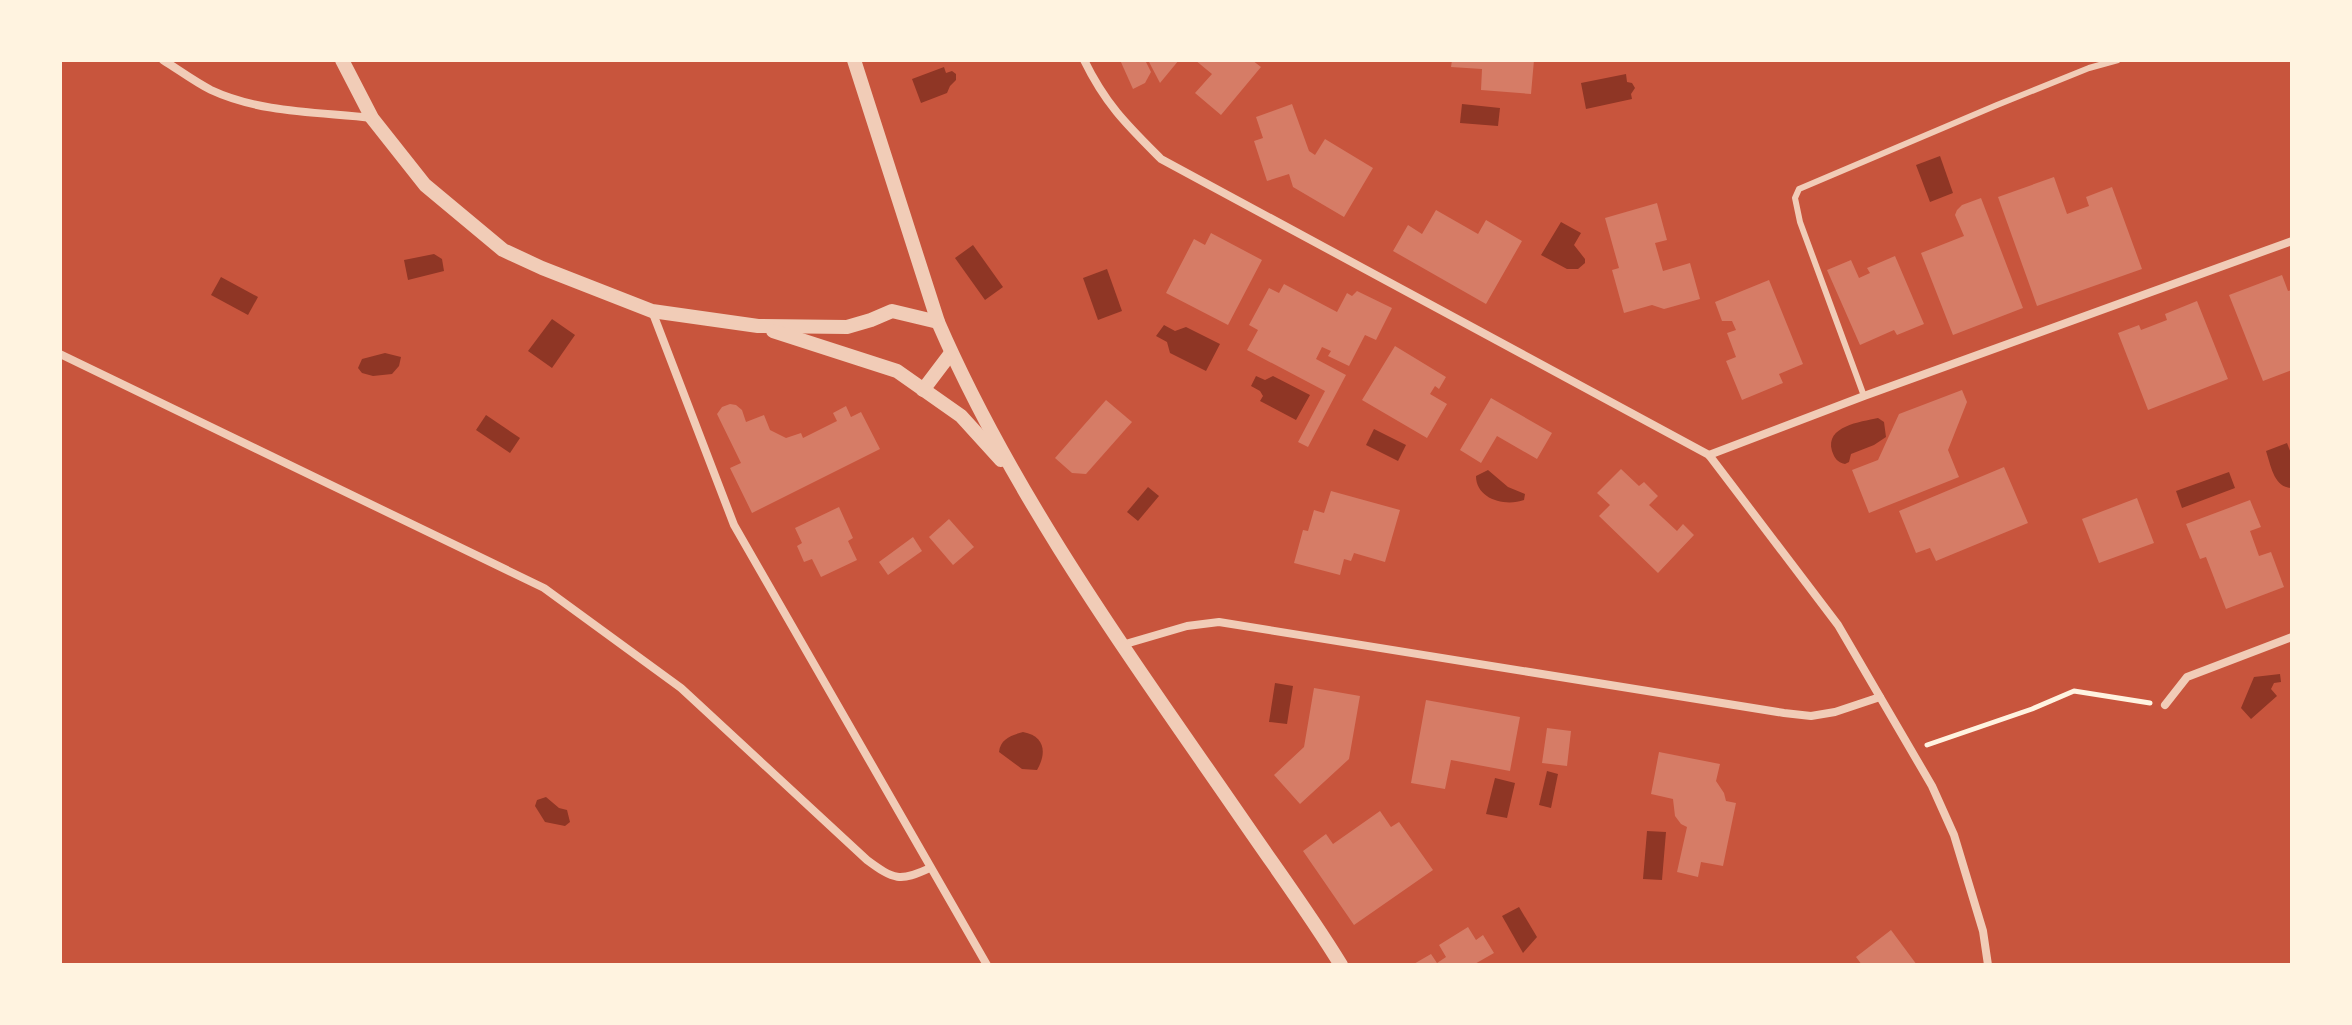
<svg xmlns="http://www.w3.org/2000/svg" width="2352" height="1025" font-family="Montserrat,sans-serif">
	<rect width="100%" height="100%" fill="#c8553d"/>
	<!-- water -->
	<g fill="#8f3625">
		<polygon points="944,67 946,73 952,71 956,74 956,80 950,86 947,93 921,103 912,79"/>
		<polygon points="1626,74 1627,82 1632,83 1635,88 1631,94 1632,99 1586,109 1581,83"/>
		<polygon points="1462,104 1500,108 1498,126 1460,123"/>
		<polygon points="1940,156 1953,193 1930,202 1916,165"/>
		<polygon points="1561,222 1581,233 1574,245 1585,259 1585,263 1578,269 1567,269 1541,255"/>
		<polygon points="973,245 1003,287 985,300 955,258"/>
		<polygon points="434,254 442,259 444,271 408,280 404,260"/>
		<polygon points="1107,269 1122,311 1098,320 1083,278"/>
		<polygon points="221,277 258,297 248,315 211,295"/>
		<polygon points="552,319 575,335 552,368 528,351"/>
		<polygon points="1164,325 1175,331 1186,327 1220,344 1206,371 1170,353 1167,342 1156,336"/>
		<polygon points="385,353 401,357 399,366 392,374 373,376 362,373 358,368 362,359"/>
		<polygon points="1256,376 1265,380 1273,376 1310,395 1296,420 1260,401 1263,396 1260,391 1251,386"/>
		<polygon points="486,415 520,438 510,453 476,430"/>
		<path d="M1878,418L1884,422L1886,437L1874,445L1851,454L1849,462L1845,464C1837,462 1835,459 1832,451C1825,426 1860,422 1878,418Z"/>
		<polygon points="1374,429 1406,445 1398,461 1366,445"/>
		<path d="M2287,443L2292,456V488C2274,488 2271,466 2266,451Z"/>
		<path d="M1488,470L1508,487L1525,494L1524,500C1505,507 1476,499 1476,476Z"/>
		<polygon points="2229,472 2235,488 2182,508 2176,491"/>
		<polygon points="1148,487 1159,496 1138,521 1127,512"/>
		<polygon points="2280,674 2281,682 2274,683 2271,689 2277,696 2251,719 2241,708 2254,677"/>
		<polygon points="1275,683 1293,686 1287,724 1269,722"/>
		<path d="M1023,732C1045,736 1047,753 1037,770L1022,769L999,752C1000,739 1012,735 1023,732Z"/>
		<polygon points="1547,771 1558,774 1551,808 1539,805"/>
		<polygon points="1495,778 1515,783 1507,818 1486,814"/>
		<polygon points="546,797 559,808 567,810 570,822 565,826 545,822 535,806 537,800"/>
		<polygon points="1647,831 1666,832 1662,880 1643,879"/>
		<polygon points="1519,907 1537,937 1523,953 1502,916"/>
	</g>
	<!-- building -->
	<g fill="#d67c66">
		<polygon points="1120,60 1145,60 1151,72 1145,83 1133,89"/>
		<polygon points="1148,60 1179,60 1160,83"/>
		<polygon points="1195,60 1252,60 1261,67 1221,115 1195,93 1212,74"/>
		<polygon points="1452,60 1534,60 1531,94 1481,90 1482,69 1451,67"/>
		<polygon points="1292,104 1309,151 1315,155 1325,139 1373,168 1344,217 1293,187 1289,174 1267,181 1254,141 1263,138 1256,117"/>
		<polygon points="2054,177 2067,214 2089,206 2086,197 2112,187 2142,269 2037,306 1998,197"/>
		<polygon points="1981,198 2023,308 1953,335 1921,253 1964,236 1955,215 1957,210 1962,205"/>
		<polygon points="1657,203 1667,240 1655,243 1663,271 1690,263 1700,299 1664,309 1652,305 1624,313 1612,270 1619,268 1605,218"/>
		<polygon points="1436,210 1478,234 1486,220 1522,241 1486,304 1393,251 1408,225 1422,234"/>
		<polygon points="1211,233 1262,260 1228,325 1166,293 1194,239 1205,245"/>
		<polygon points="1895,256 1924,324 1897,335 1894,330 1860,345 1827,270 1851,260 1859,278 1870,273 1867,268"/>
		<polygon points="2282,275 2288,291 2292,290 2292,370 2263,381 2229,295"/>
		<polygon points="1769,280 1803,364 1779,374 1783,383 1742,400 1726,361 1736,357 1727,333 1736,330 1732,321 1722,321 1715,302"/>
		<polygon points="1284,284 1337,312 1347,293 1352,296 1357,291 1392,308 1376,340 1365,335 1349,366 1328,356 1331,351 1322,347 1316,359 1346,375 1308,447 1298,442 1325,391 1247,350 1258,330 1249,325 1269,288 1279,293"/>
		<polygon points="2197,301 2228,379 2148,410 2118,333 2139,325 2141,330 2167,320 2165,314"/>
		<polygon points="1395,346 1446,377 1439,389 1435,386 1430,394 1447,404 1427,438 1362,400"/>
		<polygon points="1962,390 1967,402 1948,450 1959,477 1869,513 1852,470 1878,460 1899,414"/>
		<polygon points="1491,398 1552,433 1537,459 1497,436 1481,463 1460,450"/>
		<polygon points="1106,400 1132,422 1086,474 1072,473 1055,458"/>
		<polygon points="730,404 736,405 742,410 746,422 764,415 770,430 786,438 801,433 803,438 837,421 833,413 846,406 851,417 861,412 880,449 752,513 730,468 741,463 717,414 722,407"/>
		<polygon points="2004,467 2028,523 1936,561 1930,548 1916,553 1899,511"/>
		<polygon points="1621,469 1639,486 1644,482 1658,496 1649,505 1677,531 1683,524 1694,535 1658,573 1599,516 1610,505 1597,493"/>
		<polygon points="1331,491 1400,510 1385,562 1354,553 1351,561 1344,559 1340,575 1294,563 1303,530 1308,531 1314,510 1324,513"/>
		<polygon points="2137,498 2154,543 2099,563 2082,519"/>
		<polygon points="2250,500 2261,527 2250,531 2259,556 2271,552 2284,587 2226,609 2206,557 2200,559 2186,524"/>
		<polygon points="839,507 853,538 848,541 857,560 821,577 812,559 804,562 797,546 802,543 795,528"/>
		<polygon points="949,519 974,547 953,565 929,537"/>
		<polygon points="913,537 922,551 888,575 879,562"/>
		<polygon points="1314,688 1360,696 1349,759 1300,804 1274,775 1304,747"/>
		<polygon points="1426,700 1520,717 1510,771 1451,760 1445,789 1411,783"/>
		<polygon points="1547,728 1571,731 1567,766 1542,763"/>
		<polygon points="1659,752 1720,764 1716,781 1724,793 1726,801 1736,803 1723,866 1701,862 1698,877 1677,872 1687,827 1681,824 1675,816 1673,799 1651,794"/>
		<polygon points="1380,811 1391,827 1399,822 1433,870 1354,925 1303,851 1326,834 1333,844"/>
		<polygon points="1468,927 1476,940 1483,935 1494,953 1473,965 1412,965 1431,954 1437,963 1446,957 1439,945"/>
		<polygon points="1891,930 1917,965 1862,965 1856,957"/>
	</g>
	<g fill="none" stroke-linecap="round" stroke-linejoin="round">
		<!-- path -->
		<polyline stroke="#fff3e0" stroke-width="5" points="1927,745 2032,709 2074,691 2150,703"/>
		<!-- service -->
		<polyline stroke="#f1ccb7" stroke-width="6" points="1864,396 1800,222 1795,198 1799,189 1997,105 2089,68 2118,60"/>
		<!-- minor -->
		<g stroke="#f1ccb7" stroke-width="8">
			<path d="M163,60C179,70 195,82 211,90C260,113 319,112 372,118"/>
			<path d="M1084,60C1106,105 1127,125 1161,159L1709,455L1838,625L1932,786L1954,835L1983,931L1988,965"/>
			<polyline points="652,311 734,525 987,965"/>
			<path d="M60,354L544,588L681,688L867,860C894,880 900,882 930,868"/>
			<polyline points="1709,455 1864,396 2292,241"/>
			<polyline points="1122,645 1187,626 1219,622 1784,713 1811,716 1835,712 1880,697"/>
			<polyline points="2165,705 2187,677 2292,637"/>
		</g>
		<!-- tertiary -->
		<g stroke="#f1ccb7" stroke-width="14">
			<polyline points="342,60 372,118 425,185 503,250 542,268 652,311 758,326 847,327 871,320 892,311 938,322"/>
			<path d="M854,60L938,322C1017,504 1137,666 1249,829C1280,874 1313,919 1341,965"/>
			<polyline points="773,331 897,371 961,416 1001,460"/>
			<polyline points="923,390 951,353"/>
		</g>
	</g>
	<!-- border -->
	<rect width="2352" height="1025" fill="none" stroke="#fff3e0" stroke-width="124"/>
</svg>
